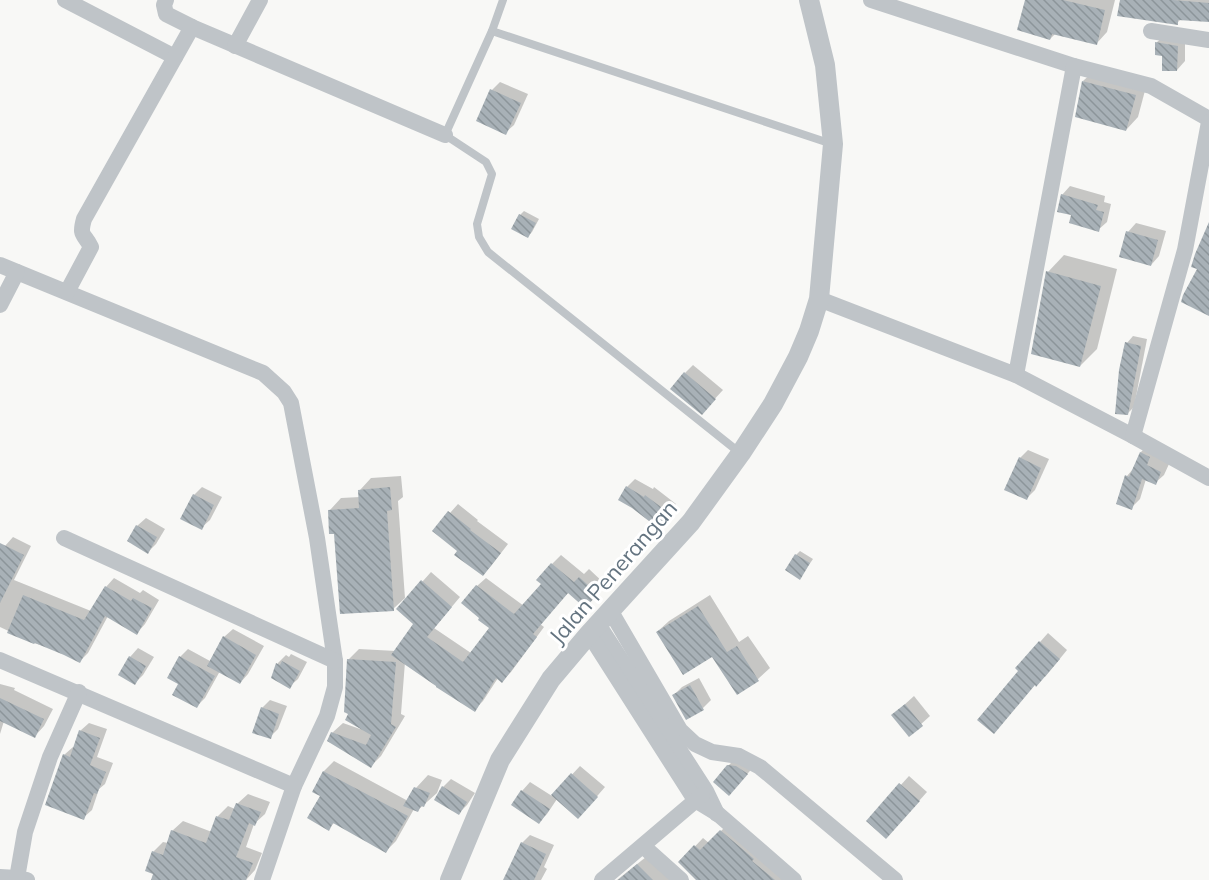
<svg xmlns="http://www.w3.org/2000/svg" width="1209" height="880" font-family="Mulish,sans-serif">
	<defs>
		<pattern id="building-back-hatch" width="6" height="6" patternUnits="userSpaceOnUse" patternTransform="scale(1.5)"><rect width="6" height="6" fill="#a8b1b7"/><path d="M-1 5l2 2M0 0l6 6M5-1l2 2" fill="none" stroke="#8c959a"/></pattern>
	</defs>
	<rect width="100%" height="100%" fill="#f8f8f6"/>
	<!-- shadow -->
	<g fill="#0003">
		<polygon points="1027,0 1115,0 1107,32 1097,43 1056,33 1050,39"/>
		<polygon points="1121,0 1209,0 1209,20 1182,18 1177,23"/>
		<polygon points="1165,35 1185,38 1185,61 1177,70 1163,54 1156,43"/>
		<polygon points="1096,69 1147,83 1138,117 1126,130 1083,81"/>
		<polygon points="500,82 528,94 514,125 505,133 492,90"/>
		<polygon points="1070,186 1105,196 1104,202 1111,204 1107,222 1098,230 1073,214 1062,195"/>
		<polygon points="524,211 539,219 532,232 528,236 520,215"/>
		<polygon points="1136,223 1166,231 1159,256 1151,265 1128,232"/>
		<polygon points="1064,255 1117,269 1097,349 1080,366 1048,272"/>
		<polygon points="1133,336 1147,339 1134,407 1127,414 1127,343"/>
		<polygon points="693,365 723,390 710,404 685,373"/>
		<polygon points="1149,444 1169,464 1164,475 1155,483 1146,479 1140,499 1131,508 1127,476 1133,469 1141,452"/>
		<polygon points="1028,450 1049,459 1035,490 1027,498 1020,458"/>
		<polygon points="401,476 403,497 398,501 405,598 393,609 336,532 330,510 341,498 360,497 360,490 371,478"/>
		<polygon points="635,479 653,489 654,487 676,504 658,526 627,487"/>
		<polygon points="202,487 222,497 210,520 201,528 194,495"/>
		<polygon points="458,504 478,520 477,521 508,544 491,566 483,574 459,550 434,531"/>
		<polygon points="146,518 165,529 156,544 148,552 137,526"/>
		<polygon points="13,537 31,546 14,580 91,611 106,587 114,578 140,593 143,590 159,600 145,624 137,633 108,616 88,653 80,661 65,653 34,643 0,627 0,545 5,546"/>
		<polygon points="800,551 813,559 800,578 796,555"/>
		<polygon points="561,555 584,574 589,569 605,584 593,597 569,592 540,624 544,627 511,672 502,681 498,678 483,701 474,710 405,662 401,714 405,716 381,756 371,766 332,733 343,723 360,729 360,727 350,714 349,659 359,649 396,651 415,624 398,609 431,572 460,597 434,628 471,653 491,628 477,586 486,578 524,606 543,584 552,564"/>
		<polygon points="710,595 739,642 748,636 770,668 758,679 738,692 713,655 657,632 669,621"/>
		<polygon points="233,629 264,646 248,674 240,683 220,671 205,698 197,706 180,684 180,657 188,649 210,661 224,637"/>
		<polygon points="1048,633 1067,650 1045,677 1020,671 1017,668"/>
		<polygon points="138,648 154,657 143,675 135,683 130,657"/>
		<polygon points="291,654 307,662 298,679 289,687 273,678 278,663 286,655 289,657"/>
		<polygon points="699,678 711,700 703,708 674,695 682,687"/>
		<polygon points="0,684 15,688 14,690 53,709 44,726 35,736 4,721 0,734"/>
		<polygon points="914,696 930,716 909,735 893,715"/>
		<polygon points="270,700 287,706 278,729 270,737 262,708"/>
		<polygon points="89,723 107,729 97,757 113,763 105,784 99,789 92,810 83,818 64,755 73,747 75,748 80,731"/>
		<polygon points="737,757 755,765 737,786 728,766"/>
		<polygon points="334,761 408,801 416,788 428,775 442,780 437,793 418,810 414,809 396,841 386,851 335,822 328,829 322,796 314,791 324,771"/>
		<polygon points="580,766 605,787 586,809 557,799 547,814 539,822 513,805 522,791 530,782 552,796"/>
		<polygon points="909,776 927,792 894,829 868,821"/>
		<polygon points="451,779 475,793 467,805 459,813 443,787"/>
		<polygon points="248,794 270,802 265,814 254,824 246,847 262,853 255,870 246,880 152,880 155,873 153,852 163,842 168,843 172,831 183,821 212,832 218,816 228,806 235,809 237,804"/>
		<polygon points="729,823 789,880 697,880 680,862 703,838 709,843"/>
		<polygon points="530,835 554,845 544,867 547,869 541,880 504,880 522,843"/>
		<polygon points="646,857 672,880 617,880"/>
	</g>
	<!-- building -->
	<g fill="url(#building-back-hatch)">
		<polygon points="1025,0 1063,0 1105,10 1097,45 1052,34 1050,40 1017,30"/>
		<polygon points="1120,0 1173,0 1209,3 1209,22 1178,20 1178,25 1117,16"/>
		<polygon points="1155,42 1178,46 1177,71 1162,71 1162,56 1155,55"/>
		<polygon points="1082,81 1136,95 1126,131 1075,117"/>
		<polygon points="490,89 521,103 506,135 476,121"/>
		<polygon points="1061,194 1098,205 1096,210 1104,212 1099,232 1069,223 1071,215 1057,212"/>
		<polygon points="519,214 536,223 528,238 511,229"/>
		<polygon points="1209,222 1209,316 1181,302 1183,295 1197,269 1191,267 1195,254"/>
		<polygon points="1126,231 1158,240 1151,266 1119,257"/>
		<polygon points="1046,271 1101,286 1080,367 1031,354"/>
		<polygon points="1125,342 1141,346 1128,415 1115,414 1119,370"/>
		<polygon points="684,372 716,399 702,415 670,389"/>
		<polygon points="1140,452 1150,457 1147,465 1161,472 1156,485 1142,479 1132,510 1116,504 1125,475 1129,477"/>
		<polygon points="1019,457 1041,468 1027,500 1004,490"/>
		<polygon points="626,486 644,497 645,495 669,513 658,528 632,508 618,500"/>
		<polygon points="390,487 392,510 387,511 394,611 340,614 334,534 329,534 328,510 359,508 358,490"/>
		<polygon points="193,494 214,505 202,530 180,519"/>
		<polygon points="448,511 471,529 470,530 501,553 483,576 454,555 457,551 432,531"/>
		<polygon points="136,525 157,537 148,554 127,541"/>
		<polygon points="0,543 24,555 0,603"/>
		<polygon points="795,554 810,563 800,580 785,570"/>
		<polygon points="551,563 574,582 579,577 598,594 585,608 568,593 533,634 537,637 502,683 496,678 475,712 436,687 436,686 391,655 413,624 396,609 421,580 452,607 427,637 463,662 489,628 478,620 479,618 461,603 476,585 514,614 541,584 536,580"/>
		<polygon points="105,586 131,601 133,598 152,608 137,635 105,616 80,663 64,655 35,643 34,644 7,633 23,595 84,620"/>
		<polygon points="698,606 727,652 737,646 759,681 737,695 712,657 683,675 656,632"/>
		<polygon points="223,636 256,655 240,684 207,666"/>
		<polygon points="1039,641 1060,659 1036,687 1035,685 994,734 977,720 1018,671 1015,668"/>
		<polygon points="129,656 146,666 135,685 118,675"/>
		<polygon points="179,656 215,676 197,708 172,695 178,684 167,678"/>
		<polygon points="347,659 396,662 391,724 396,727 371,768 327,741 331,732 366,745 371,735 345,720 348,714 344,712"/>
		<polygon points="282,661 300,671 290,689 271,678 276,663 280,665"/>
		<polygon points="690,685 704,710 686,720 672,695"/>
		<polygon points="0,698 44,719 35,738 0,721"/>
		<polygon points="905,704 923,726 909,737 891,715"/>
		<polygon points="261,707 279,714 271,739 252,733"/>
		<polygon points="79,730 100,738 90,765 106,772 97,794 94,793 84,820 45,805 63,754 70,757"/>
		<polygon points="727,765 736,766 748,774 729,796 713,782"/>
		<polygon points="323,771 408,816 386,853 333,823 329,831 307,818 320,796 312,792"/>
		<polygon points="571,773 598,797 578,819 551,795"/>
		<polygon points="899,783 920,801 886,839 866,821"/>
		<polygon points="442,786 467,802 459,815 434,800"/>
		<polygon points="414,787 430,793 424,807 421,806 418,812 403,806"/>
		<polygon points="521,790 550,809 539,824 511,805"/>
		<polygon points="236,803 261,812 255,826 249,823 236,857 253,863 246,880 151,880 153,874 145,871 152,851 163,855 171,830 206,843 216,816 229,820"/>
		<polygon points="720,830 754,859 752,861 775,880 696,880 678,862 694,845 700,850"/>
		<polygon points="521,842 546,854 534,880 503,880"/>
		<polygon points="637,864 653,880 618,880"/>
	</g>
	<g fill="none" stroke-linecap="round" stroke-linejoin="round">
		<!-- service -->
		<g stroke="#bfc4c8" stroke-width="8">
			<polyline points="503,0 492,31 445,135 486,162 492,174 477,224 479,237 488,252 740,453"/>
			<polyline points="492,31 832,144"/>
		</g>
		<!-- minor -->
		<g stroke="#bfc4c8" stroke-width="16">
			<polyline points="65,0 175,57"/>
			<polyline points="166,0 164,5 166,14 192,27 445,135"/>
			<polyline points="871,0 1074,66 1151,86 1209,119"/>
			<polyline points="1151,31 1209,40"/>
			<polyline points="235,46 260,0"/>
			<polyline points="0,265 263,373 284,392 291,403 317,538 335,661 335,687 327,716 294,786 262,880"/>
			<path d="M67,292L91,247C84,233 79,237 84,219L192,27"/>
			<polyline points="819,299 1016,375 1133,436 1209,478"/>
			<polyline points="0,305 17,272"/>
			<polyline points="1016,375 1074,66"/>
			<polyline points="1133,436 1185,250 1209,122"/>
			<polyline points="64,538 335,661"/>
			<polyline points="610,610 680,730 695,744 712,752 739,756 760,767 895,880"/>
			<polyline points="598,624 706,791 717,814"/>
			<polyline points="589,634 695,800 718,814 794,880"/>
			<polyline points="0,660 294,786"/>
			<polyline points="643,846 681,880"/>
			<polyline points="0,877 17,878 27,880"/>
			<polyline points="17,878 25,832 50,757 79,692"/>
			<polyline points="602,880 702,795"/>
		</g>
		<!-- tertiary -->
		<polyline stroke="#bfc4c8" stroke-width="20" points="450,880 500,760 551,679 589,634 691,522 741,453 773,404 798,357 809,331 819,299 833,144 825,65 809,0"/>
	</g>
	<g text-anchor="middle" stroke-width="6" stroke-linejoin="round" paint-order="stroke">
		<!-- street labels -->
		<g font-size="22" fill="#647480" stroke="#fff">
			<text transform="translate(613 572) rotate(-49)" y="8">Jalan Penerangan</text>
		</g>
	</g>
</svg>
